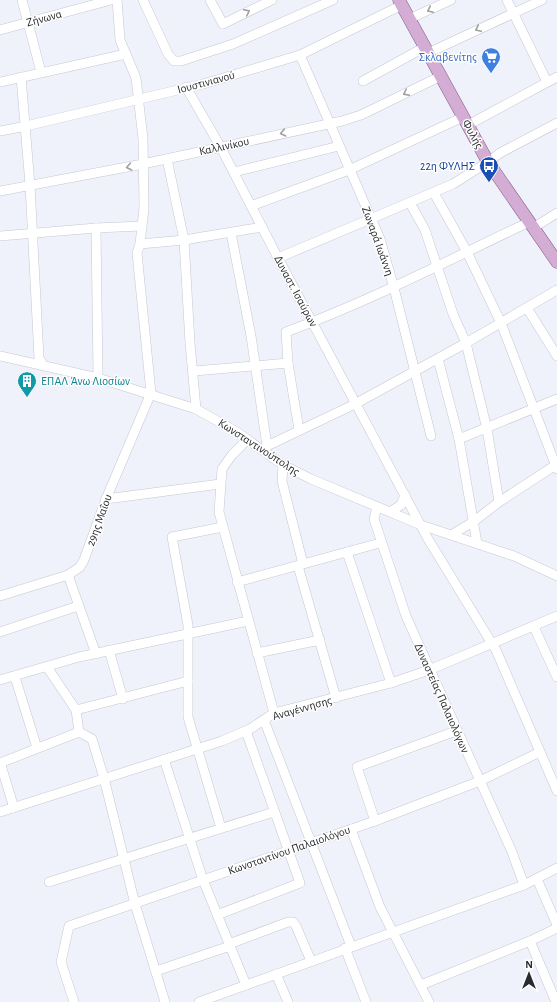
<svg xmlns="http://www.w3.org/2000/svg" width="557" height="1002" font-family="'Alegreya Sans',sans-serif">
	<rect width="100%" height="100%" fill="#eff1fb"/>
	<g fill="none" stroke-linecap="round" stroke-linejoin="round">
		<defs>
			<g id="minor">
				<polyline points="22,0 41,72"/>
				<polyline points="143,0 168,54 174,61 181,61 233,44 333,0"/>
				<polyline points="210,0 223,24 272,0"/>
				<polyline points="507,0 547,82"/>
				<polyline points="409,19 451,0"/>
				<polyline points="0,30 111,0"/>
				<polyline points="428,53 542,0"/>
				<polyline points="300,55 380,239 394,288 431,436"/>
				<polyline points="21,77 30,185 39,358 43,365"/>
				<polyline points="363,81 425,47"/>
				<polyline points="0,82 126,54"/>
				<polyline points="186,87 220,146 278,258 428,539 496,650 557,791"/>
				<polyline points="468,125 557,77"/>
				<polyline points="0,131 26,126 203,84 300,55 402,5"/>
				<polyline points="167,159 184,240 190,343 196,409"/>
				<polyline points="234,172 339,146"/>
				<polyline points="0,191 143,164 342,121 361,115 441,76"/>
				<polyline points="434,193 467,252 501,323 557,469"/>
				<polyline points="410,203 425,230 453,314 466,343 487,429 499,502"/>
				<polyline points="251,206 349,170 463,117"/>
				<polyline points="96,228 98,378"/>
				<polyline points="533,228 557,213"/>
				<polyline points="231,233 251,336 267,446"/>
				<polyline points="0,236 96,228 142,226"/>
				<polyline points="140,244 184,240 262,227"/>
				<polyline points="278,258 453,184 488,162 500,153 557,123"/>
				<polyline points="527,308 557,356"/>
				<polyline points="0,356 98,378 196,409 237,432 283,465 311,479 421,525 514,556 557,576"/>
				<polyline points="438,359 459,439 477,543"/>
				<polyline points="194,371 288,363"/>
				<path d="M299,430L288,363L286,332C370,301 449,260 529,222"/>
				<polyline points="459,439 557,399"/>
				<polyline points="247,440 232,455 222,469 219,512 274,713"/>
				<polyline points="264,451 267,446 355,404 466,343 557,290"/>
				<polyline points="283,465 282,481 303,564"/>
				<polyline points="106,499 220,484"/>
				<polyline points="377,507 374,519 406,616 512,852 524,885"/>
				<polyline points="391,511 401,505 405,495"/>
				<polyline points="451,535 473,522 499,502 557,464"/>
				<polyline points="347,552 391,683"/>
				<polyline points="298,566 336,698"/>
				<polyline points="68,575 96,654"/>
				<polyline points="237,582 380,543"/>
				<polyline points="0,596 68,575 80,567 84,560 106,499 151,393 137,253 140,244 144,208 143,139 136,78 120,40 117,0"/>
				<polyline points="534,627 557,677"/>
				<polyline points="0,632 78,606"/>
				<polyline points="109,650 123,699"/>
				<polyline points="257,653 320,640"/>
				<polyline points="47,667 76,710 79,732"/>
				<polyline points="15,677 37,748"/>
				<polyline points="0,680 79,657 248,621"/>
				<polyline points="76,710 188,681"/>
				<polyline points="264,720 351,946"/>
				<polyline points="79,732 92,739 104,778 135,904 165,1002"/>
				<polyline points="164,759 203,880 246,985"/>
				<polyline points="0,762 14,808"/>
				<polyline points="0,763 79,732"/>
				<polyline points="0,812 222,741 250,729 274,713 391,683 429,670 557,616"/>
				<polyline points="375,821 357,767 456,731"/>
				<polyline points="221,828 188,717 188,625 172,537 223,527"/>
				<polyline points="351,829 380,907 429,1002"/>
				<polyline points="537,879 557,925"/>
				<polyline points="49,882 274,812"/>
				<polyline points="217,915 300,883 246,731"/>
				<polyline points="530,941 556,1002"/>
				<polyline points="229,944 288,922 293,922 296,926 311,961"/>
				<polyline points="345,948 366,1002"/>
				<polyline points="156,971 230,946"/>
				<polyline points="276,974 288,1002"/>
				<polyline points="421,985 530,941 557,928"/>
				<polyline points="74,1002 61,962 69,926 375,821 480,781 540,752"/>
				<polyline points="199,1002 524,885 557,868"/>
			</g>
			<polyline id="major" points="399,0 488,162 557,262"/>
		</defs>
		<!-- minor casing -->
		<use href="#minor" stroke="#c6c8d1" stroke-width="10"/>
		<!-- major casing -->
		<use href="#major" stroke="#845c87" stroke-width="13"/>
		<!-- minor -->
		<use href="#minor" stroke="#fff" stroke-width="9"/>
		<!-- major -->
		<use href="#major" stroke="#d3add4" stroke-width="12"/>
	</g>
	<!-- one-way arrows -->
	<defs><path id="oneway-chevron" d="M-2-3.5L2.5 0L-2 3.5" fill="none" stroke-width="1.6" stroke-linecap="round" stroke-linejoin="round"/></defs>
	<g stroke="#9fa0a1">
		<use href="#oneway-chevron" transform="translate(430 10) rotate(155)"/>
		<use href="#oneway-chevron" transform="translate(247 12) rotate(-26)"/>
		<use href="#oneway-chevron" transform="translate(478 29) rotate(155)"/>
		<use href="#oneway-chevron" transform="translate(406 93) rotate(154)"/>
		<use href="#oneway-chevron" transform="translate(283 133) rotate(168)"/>
		<use href="#oneway-chevron" transform="translate(129 167) rotate(169)"/>
	</g>
	<!-- icons -->
	<defs>
		<symbol id="supermarket-pin" viewBox="-11 -11 22 30"><path d="M0 17L-7.5 6A9.5 9.5 0 1 1 7.5 6Z" fill="#3f7fe0" stroke="#fefefe"/><path d="M-6-5.5h2.5l.6 2H6L4.5 2H-2.5L-4.4-4H-6ZM-1.5 3.2a1.3 1.3 0 1 0 .1 0ZM3 3.2a1.3 1.3 0 1 0 .1 0Z" fill="#fff"/></symbol>
		<symbol id="bus-pin" viewBox="-11 -11 22 30"><path d="M0 17L-7.5 6A9.5 9.5 0 1 1 7.5 6Z" fill="#1a4fb4" stroke="#fefefe"/><path d="M-5-6H5V4H4V6H2V4H-2V6H-4V4H-5ZM-3.5-4V0h7V-4ZM-3.5 1.2v1.5H-2V1.2ZM2 1.2v1.5H3.5V1.2Z" fill="#fff"/></symbol>
		<symbol id="building-pin" viewBox="-11 -11 22 30"><path d="M0 17L-7.5 6A9.5 9.5 0 1 1 7.5 6Z" fill="#0f9aa8" stroke="#fefefe"/><path d="M-4-6H4V6H1V3H-1V6H-4ZM-2.5-4.3h1.7v1.8h-1.7ZM.8-4.3h1.7v1.8H.8ZM-2.5-1h1.7V.8h-1.7ZM.8-1h1.7V.8H.8Z" fill="#fff"/></symbol>
	</defs>
	<g fill-rule="evenodd">
		<use href="#supermarket-pin" x="480" y="46" width="22" height="30"/>
		<use href="#bus-pin" x="478" y="155" width="22" height="30"/>
		<use href="#building-pin" x="16" y="370" width="22" height="30"/>
	</g>
	<g text-anchor="middle" stroke-width="3" stroke-linejoin="round" paint-order="stroke">
		<!-- street labels -->
		<g font-size="12" fill="#2a2b2f" stroke="#fefefe">
			<text transform="translate(44 18) rotate(-15)" y="4">Ζήνωνα</text>
			<text transform="translate(206 82) rotate(-15)" y="4">Ιουστινιανού</text>
			<text transform="translate(473 134) rotate(61)" y="4">Φυλής</text>
			<text transform="translate(224 146) rotate(-12)" y="4">Καλλινίκου</text>
			<text transform="translate(378 241) rotate(70)" y="4">Ζωναρά Ιωάννη</text>
			<text transform="translate(296 291) rotate(62)" y="4">Δυναστ. Ισαύρων</text>
			<text transform="translate(259 447) rotate(33)" y="4">Κωνσταντινούπολης</text>
			<text transform="translate(99 520) rotate(-70)" y="4">29ης Μαΐου</text>
			<text transform="translate(442 698) rotate(66)" y="4">Δυναστείας Παλαιολόγων</text>
			<text transform="translate(302 708) rotate(-16)" y="4">Αναγέννησης</text>
			<text transform="translate(289 850) rotate(-19)" y="4">Κωνσταντίνου Παλαιολόγου</text>
		</g>
		<!-- shop labels -->
		<g font-size="12" fill="#366cbe" stroke="#fefefe" text-anchor="end">
			<text x="477" y="61">Σκλαβενίτης</text>
		</g>
		<!-- transit labels -->
		<g font-size="12" fill="#164399" stroke="#fefefe" text-anchor="end">
			<text x="475" y="170">22η ΦΥΛΗΣ</text>
		</g>
		<!-- culture labels -->
		<g font-size="12" fill="#0d838f" stroke="#fefefe" text-anchor="start">
			<text x="41" y="385">ΕΠΑΛ Άνω Λιοσίων</text>
		</g>
	</g>
	<!-- north arrow -->
	<g transform="translate(529 974)" stroke="#fefefe" stroke-width="3" paint-order="stroke">
	<path d="M0-3L7 15L0 10L-7 15Z" fill="#2a2b2f"/>
	<text y="-6" font-size="11" font-weight="bold" text-anchor="middle" fill="#2a2b2f">N</text>
	</g>
</svg>
